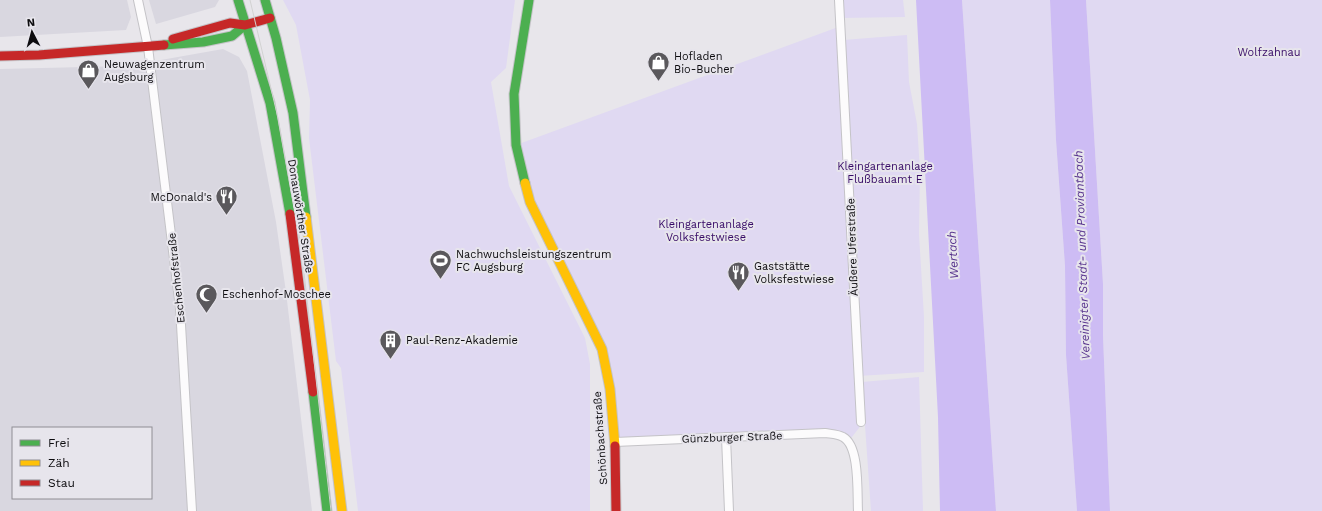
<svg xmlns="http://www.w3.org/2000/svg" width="1322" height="511" font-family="'Work Sans',sans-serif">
	<rect width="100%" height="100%" fill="#e8e6eb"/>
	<!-- built -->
	<g fill="#d9d7e0" fill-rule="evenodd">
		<polygon points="0,0 127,0 131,17 126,30 0,37"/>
		<polygon points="149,0 219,0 215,7 156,24"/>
		<path d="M223,49L239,57L247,71L276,222L286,292L312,511H0V69L127,66ZM13,428H151V498H13Z"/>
	</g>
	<!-- green -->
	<g fill="#e0d9f2">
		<polygon points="283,0 515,0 506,68 491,82 509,186 585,338 590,364 590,511 358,511 341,368 336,361 309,138 310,100 296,25"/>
		<polygon points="839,0 903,0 905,17 841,18"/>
		<polygon points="962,0 1050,0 1056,140 1065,266 1066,355 1077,511 996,511"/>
		<polygon points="1086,0 1322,0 1322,511 1110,511 1103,336 1103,284"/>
		<polygon points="841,26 843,40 907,35 909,82 917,124 920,171 919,234 924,317 924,372 858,376 861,422 859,428 848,442 837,435 615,442 606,364 530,202 516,145"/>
		<polygon points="919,377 923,511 871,511 862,382"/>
	</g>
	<!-- water -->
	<g fill="#cdbcf4">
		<polygon points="916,0 962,0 996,511 940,511 938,417"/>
		<polygon points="1050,0 1086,0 1103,284 1103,336 1110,511 1077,511 1066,355 1065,266 1056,140"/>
	</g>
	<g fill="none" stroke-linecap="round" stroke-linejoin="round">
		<defs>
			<g id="street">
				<polyline points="138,0 148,47 180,308 192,511"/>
				<polyline points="839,0 861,422"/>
				<polyline points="726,437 729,511"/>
				<path d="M615,442L825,433C831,434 838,434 843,437C860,446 857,493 858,511"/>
			</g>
			<g id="fast">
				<polyline points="238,0 270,103 290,214"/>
				<polyline points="265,0 276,38 293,113 306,217"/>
				<polyline points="164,45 203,42 232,36 245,25"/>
				<polyline points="525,183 516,145 514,94 529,0"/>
				<polyline points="313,392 327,511"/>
			</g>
			<g id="slow">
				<polyline points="525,183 530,202 602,349 610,389 615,446"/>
				<polyline points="306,217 342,511"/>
			</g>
			<g id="jam">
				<polyline points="173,39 230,23 245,25 270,18"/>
				<polyline points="0,56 39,55 164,45"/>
				<polyline points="290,214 313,392"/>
				<polyline points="615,446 616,511"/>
			</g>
		</defs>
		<!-- street casing -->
		<use href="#street" stroke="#c4c3c7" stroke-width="10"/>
		<!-- fast casing -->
		<use href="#fast" stroke="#c4c3c7" stroke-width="11"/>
		<!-- slow casing -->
		<use href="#slow" stroke="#c4c3c7" stroke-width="11"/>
		<!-- jam casing -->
		<use href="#jam" stroke="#c4c3c7" stroke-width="11"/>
		<!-- street -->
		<use href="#street" stroke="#fcfbfc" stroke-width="8"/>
		<!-- fast -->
		<use href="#fast" stroke="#4caf50" stroke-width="9"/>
		<!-- slow -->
		<use href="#slow" stroke="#ffc107" stroke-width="9"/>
		<!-- jam -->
		<use href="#jam" stroke="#c62828" stroke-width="9"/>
		<!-- tram -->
		<polyline stroke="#d2d2d2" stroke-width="1" points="250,0 278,118 301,246 331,511"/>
	</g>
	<!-- icons -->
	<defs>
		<symbol id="shop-pin" viewBox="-11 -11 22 30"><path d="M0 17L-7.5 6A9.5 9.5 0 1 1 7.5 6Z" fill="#5a585c" stroke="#e7e5ec"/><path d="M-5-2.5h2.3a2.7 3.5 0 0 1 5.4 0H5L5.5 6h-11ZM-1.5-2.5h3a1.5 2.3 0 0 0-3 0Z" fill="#fff"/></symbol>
		<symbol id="restaurant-pin" viewBox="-11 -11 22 30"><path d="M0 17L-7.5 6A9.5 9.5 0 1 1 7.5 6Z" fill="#5a585c" stroke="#e7e5ec"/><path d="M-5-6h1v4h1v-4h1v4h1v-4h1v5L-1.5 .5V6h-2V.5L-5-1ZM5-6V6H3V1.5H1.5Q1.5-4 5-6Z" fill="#fff"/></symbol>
		<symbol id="stadium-pin" viewBox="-11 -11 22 30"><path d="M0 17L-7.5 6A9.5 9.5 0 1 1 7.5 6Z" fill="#5a585c" stroke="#e7e5ec"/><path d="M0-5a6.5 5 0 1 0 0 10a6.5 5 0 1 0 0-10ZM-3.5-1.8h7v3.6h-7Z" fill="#fff"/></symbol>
		<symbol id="mosque-pin" viewBox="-11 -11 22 30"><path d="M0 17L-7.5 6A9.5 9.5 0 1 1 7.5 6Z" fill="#5a585c" stroke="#e7e5ec"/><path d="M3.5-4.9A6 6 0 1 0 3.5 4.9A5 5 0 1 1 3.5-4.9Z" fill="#fff"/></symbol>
		<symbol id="building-pin" viewBox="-11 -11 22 30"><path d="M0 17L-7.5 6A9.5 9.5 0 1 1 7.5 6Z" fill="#5a585c" stroke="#e7e5ec"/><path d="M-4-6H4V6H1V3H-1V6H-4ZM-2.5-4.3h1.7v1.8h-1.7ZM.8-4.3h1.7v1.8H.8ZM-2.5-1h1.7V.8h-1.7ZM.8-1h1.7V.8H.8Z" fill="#fff"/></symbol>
	</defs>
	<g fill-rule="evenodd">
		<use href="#shop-pin" x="646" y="50" width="25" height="34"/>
		<use href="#shop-pin" x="76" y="58" width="25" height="34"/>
		<use href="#restaurant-pin" x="214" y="184" width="25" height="34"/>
		<use href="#stadium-pin" x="428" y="248" width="25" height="34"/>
		<use href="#restaurant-pin" x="726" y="260" width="25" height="34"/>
		<use href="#mosque-pin" x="194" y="282" width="25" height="34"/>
		<use href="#building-pin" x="378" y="328" width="25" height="34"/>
	</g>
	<g text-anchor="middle" stroke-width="4" stroke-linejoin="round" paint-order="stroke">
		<!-- park labels -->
		<g font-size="11" fill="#380c67" stroke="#e7e5ec">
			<text x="1269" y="56">Wolfzahnau</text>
			<text x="885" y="170">Kleingartenanlage<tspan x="885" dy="13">Flußbauamt E</tspan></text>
			<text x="706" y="228">Kleingartenanlage<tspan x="706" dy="13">Volksfestwiese</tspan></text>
		</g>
		<!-- poi labels -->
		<g font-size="11" fill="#0d0c0f" stroke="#e7e5ec" text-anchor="start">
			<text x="674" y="60">Hofladen<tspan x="674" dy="13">Bio-Bucher</tspan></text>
			<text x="104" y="68">Neuwagenzentrum<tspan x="104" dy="13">Augsburg</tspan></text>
			<text x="212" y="201" text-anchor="end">McDonald's</text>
			<text x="456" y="258">Nachwuchsleistungszentrum<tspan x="456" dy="13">FC Augsburg</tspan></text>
			<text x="754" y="270">Gaststätte<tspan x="754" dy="13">Volksfestwiese</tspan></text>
			<text x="222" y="298">Eschenhof-Moschee</text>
			<text x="406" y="344">Paul-Renz-Akademie</text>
		</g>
		<!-- street labels -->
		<g font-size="11" fill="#0d0c0f" stroke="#e7e5ec">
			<text transform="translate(301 216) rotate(81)" y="4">Donauwörther Straße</text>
			<text transform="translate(852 247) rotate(-92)" y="4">Äußere Uferstraße</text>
			<text transform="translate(176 278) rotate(-96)" y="4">Eschenhofstraße</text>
			<text transform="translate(732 437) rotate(-2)" y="4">Günzburger Straße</text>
			<text transform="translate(600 438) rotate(-94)" y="4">Schönbachstraße</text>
		</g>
		<!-- water labels -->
		<g font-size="12" font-style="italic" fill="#58348e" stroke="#e7e5ec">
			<text transform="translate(953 255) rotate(-93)" y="4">Wertach</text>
			<text transform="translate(1082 255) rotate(-92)" y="4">Vereinigter Stadt- und Proviantbach</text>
		</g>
	</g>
	<!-- legend -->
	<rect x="12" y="427" width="140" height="72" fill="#e7e5ec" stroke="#908e94"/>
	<rect x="20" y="440" width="20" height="6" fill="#4caf50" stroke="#908e94"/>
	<text x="48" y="447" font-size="12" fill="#0d0c0f">Frei</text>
	<rect x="20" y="460" width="20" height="6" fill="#ffc107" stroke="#908e94"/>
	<text x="48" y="467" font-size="12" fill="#0d0c0f">Zäh</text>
	<rect x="20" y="480" width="20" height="6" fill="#c62828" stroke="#908e94"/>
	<text x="48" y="487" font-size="12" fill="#0d0c0f">Stau</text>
	<!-- north arrow -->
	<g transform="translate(32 32) rotate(354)" stroke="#e7e5ec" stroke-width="3" paint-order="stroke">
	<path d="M0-3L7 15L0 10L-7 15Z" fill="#0d0c0f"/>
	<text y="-6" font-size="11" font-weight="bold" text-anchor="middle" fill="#0d0c0f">N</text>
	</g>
</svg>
